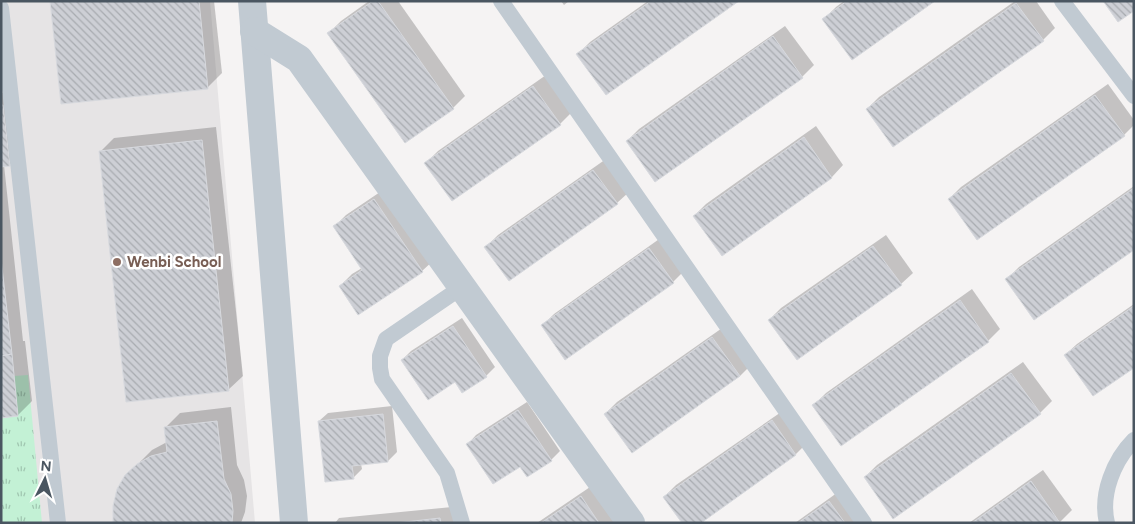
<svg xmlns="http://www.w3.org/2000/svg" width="1135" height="524" font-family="Figtree,sans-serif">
	<defs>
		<pattern id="grass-tufts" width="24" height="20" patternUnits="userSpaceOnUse" patternTransform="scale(1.25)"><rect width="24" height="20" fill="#c3f1d5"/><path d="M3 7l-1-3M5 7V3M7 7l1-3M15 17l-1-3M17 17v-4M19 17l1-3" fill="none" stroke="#a0c6b0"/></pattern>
		<pattern id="building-back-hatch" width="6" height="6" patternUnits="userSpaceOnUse" patternTransform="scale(1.25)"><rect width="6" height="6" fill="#cdcfd5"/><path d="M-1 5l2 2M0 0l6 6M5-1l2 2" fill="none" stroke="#a8abb0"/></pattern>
	</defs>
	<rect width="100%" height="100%" fill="#f5f3f3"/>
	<!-- education -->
	<polygon fill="#e6e4e5" points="1,1 210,1 255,523 1,523"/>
	<!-- grass -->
	<polygon fill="url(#grass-tufts)" points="28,375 42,523 1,523 1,418 18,416 14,376"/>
	<!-- shadow -->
	<g fill="#0003">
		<polygon points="51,1 214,1 222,73 208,87"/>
		<polygon points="369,1 398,1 465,96 453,108 329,33 341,21"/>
		<polygon points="561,1 569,1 564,5"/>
		<polygon points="648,1 737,1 578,54 590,42"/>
		<polygon points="844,1 933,1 824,19 836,7"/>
		<polygon points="1015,1 1036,1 1055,28 1043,40 867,109 879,97"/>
		<polygon points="785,26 814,65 802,77 627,141 639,129"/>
		<polygon points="546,75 572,112 560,124 452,199 426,163 438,151"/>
		<polygon points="1108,84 1134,120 1134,125 1124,135 949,199 961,187"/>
		<polygon points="17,92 23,151 9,165 4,165 23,341 25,341 32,401 18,415 1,417 1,93"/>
		<polygon points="816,126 843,165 832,177 722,255 694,216 706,204"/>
		<polygon points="216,127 243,376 228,390 100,152 114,138"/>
		<polygon points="606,159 629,192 617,203 486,247 498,235"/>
		<polygon points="1134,186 1134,248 1007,279 1019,267"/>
		<polygon points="386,188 434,260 422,271 340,286 352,274 362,268 334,227 346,215"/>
		<polygon points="886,235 913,273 901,284 769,320 781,308"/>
		<polygon points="662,237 685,270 673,282 542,326 554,314"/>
		<polygon points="972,289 1000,329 988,341 842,444 814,405 826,393"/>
		<polygon points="1134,304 1134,366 1065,355 1077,344"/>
		<polygon points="462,318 495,367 486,376 455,381 402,360 411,351"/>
		<polygon points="725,326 752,364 740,376 632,451 605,414 617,402"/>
		<polygon points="1023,362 1052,401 1040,413 865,477 877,465"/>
		<polygon points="527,402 560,451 551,460 528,476 520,465 468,444 476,435"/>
		<polygon points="392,406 397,452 388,461 361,464 362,469 353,478 319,421 328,413"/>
		<polygon points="231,407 237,465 244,480 247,496 245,512 241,523 115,523 126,476 152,450 167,442 166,427 180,413"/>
		<polygon points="784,410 808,442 796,454 699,523 664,497 676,485"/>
		<polygon points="1043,470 1072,510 1059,523 969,523"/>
		<polygon points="593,485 618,523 537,523"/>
		<polygon points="841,490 865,523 795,523"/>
		<polygon points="452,507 454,523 335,523 339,518"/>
	</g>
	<!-- building -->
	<g fill="url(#building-back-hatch)" stroke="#d7d9de">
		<polygon points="50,1 199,1 208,89 61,104"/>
		<polygon points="373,1 378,1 454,109 405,143 327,33"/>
		<polygon points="651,1 739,1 606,95 576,54"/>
		<polygon points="847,1 935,1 852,60 822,19"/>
		<polygon points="1103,1 1134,1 1134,11 1118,22"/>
		<polygon points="1016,3 1044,41 893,147 866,109"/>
		<polygon points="773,36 803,78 655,182 626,141"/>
		<polygon points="533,86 561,125 452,201 424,163"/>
		<polygon points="1095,95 1125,136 977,240 948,199"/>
		<polygon points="1,105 3,105 10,166 1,167"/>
		<polygon points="804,137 832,178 722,256 693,216"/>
		<polygon points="202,140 229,391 126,402 99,151"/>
		<polygon points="593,170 618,204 509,281 484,247"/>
		<polygon points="1134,188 1134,250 1034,320 1005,279"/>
		<polygon points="374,199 423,272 358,315 339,286 362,270 333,226"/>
		<polygon points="873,246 902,285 797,360 768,320"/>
		<polygon points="649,248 674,283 565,360 541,325"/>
		<polygon points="1,259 12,354 1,356"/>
		<polygon points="960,300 989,342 841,446 812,405"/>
		<polygon points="1134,306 1134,368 1093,396 1064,355"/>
		<polygon points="453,326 487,377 462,393 455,382 428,400 401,360"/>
		<polygon points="712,337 740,376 632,453 604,414"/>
		<polygon points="12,354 18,416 1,418 1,356"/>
		<polygon points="1011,373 1041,414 893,519 864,477"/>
		<polygon points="518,410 552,461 527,477 520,467 493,484 466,444"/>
		<polygon points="383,414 388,462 352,466 354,479 325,482 318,421"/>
		<polygon points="772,420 796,455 701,523 682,523 663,497"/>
		<polygon points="217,421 224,479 231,494 233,511 232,523 113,523 113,506 117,489 125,475 137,464 151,456 167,452 164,427"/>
		<polygon points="1031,481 1060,523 972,523"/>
		<polygon points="581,496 599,523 541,523"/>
		<polygon points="829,501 845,523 798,523"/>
		<polygon points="440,518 441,523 396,523"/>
	</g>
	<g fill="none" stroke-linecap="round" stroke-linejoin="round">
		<!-- lane -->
		<g stroke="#c1cad2" stroke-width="16">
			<polyline points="501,1 864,523"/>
			<polyline points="1062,1 1134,96"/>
			<polyline points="1,8 58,523"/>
			<polyline points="462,523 447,473 382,379 380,368 380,356 386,339 462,287"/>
			<path d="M1107,523C1100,494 1114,460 1134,440"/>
		</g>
		<!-- street -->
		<g stroke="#c1cad2" stroke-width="28">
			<polyline points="252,1 294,523"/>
			<polyline points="254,31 299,59 631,523"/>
		</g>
	</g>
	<!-- markers -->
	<circle fill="#8d6e63" stroke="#fff" stroke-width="2" cx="117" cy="262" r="5"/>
	<g text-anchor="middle" stroke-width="5" stroke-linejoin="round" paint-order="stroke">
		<!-- education labels -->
		<g font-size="15" font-weight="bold" fill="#785e54" stroke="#fff" text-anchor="start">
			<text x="127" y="267">Wenbi School</text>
		</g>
	</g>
	<!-- border -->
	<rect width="1135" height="524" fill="none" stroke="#4a5661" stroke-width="5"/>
	<!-- north arrow -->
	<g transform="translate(45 479) rotate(5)" stroke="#ffffff" stroke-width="4" paint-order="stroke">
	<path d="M0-4L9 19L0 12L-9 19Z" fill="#4a5661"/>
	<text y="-8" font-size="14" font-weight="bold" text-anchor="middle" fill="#4a5661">N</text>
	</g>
</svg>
